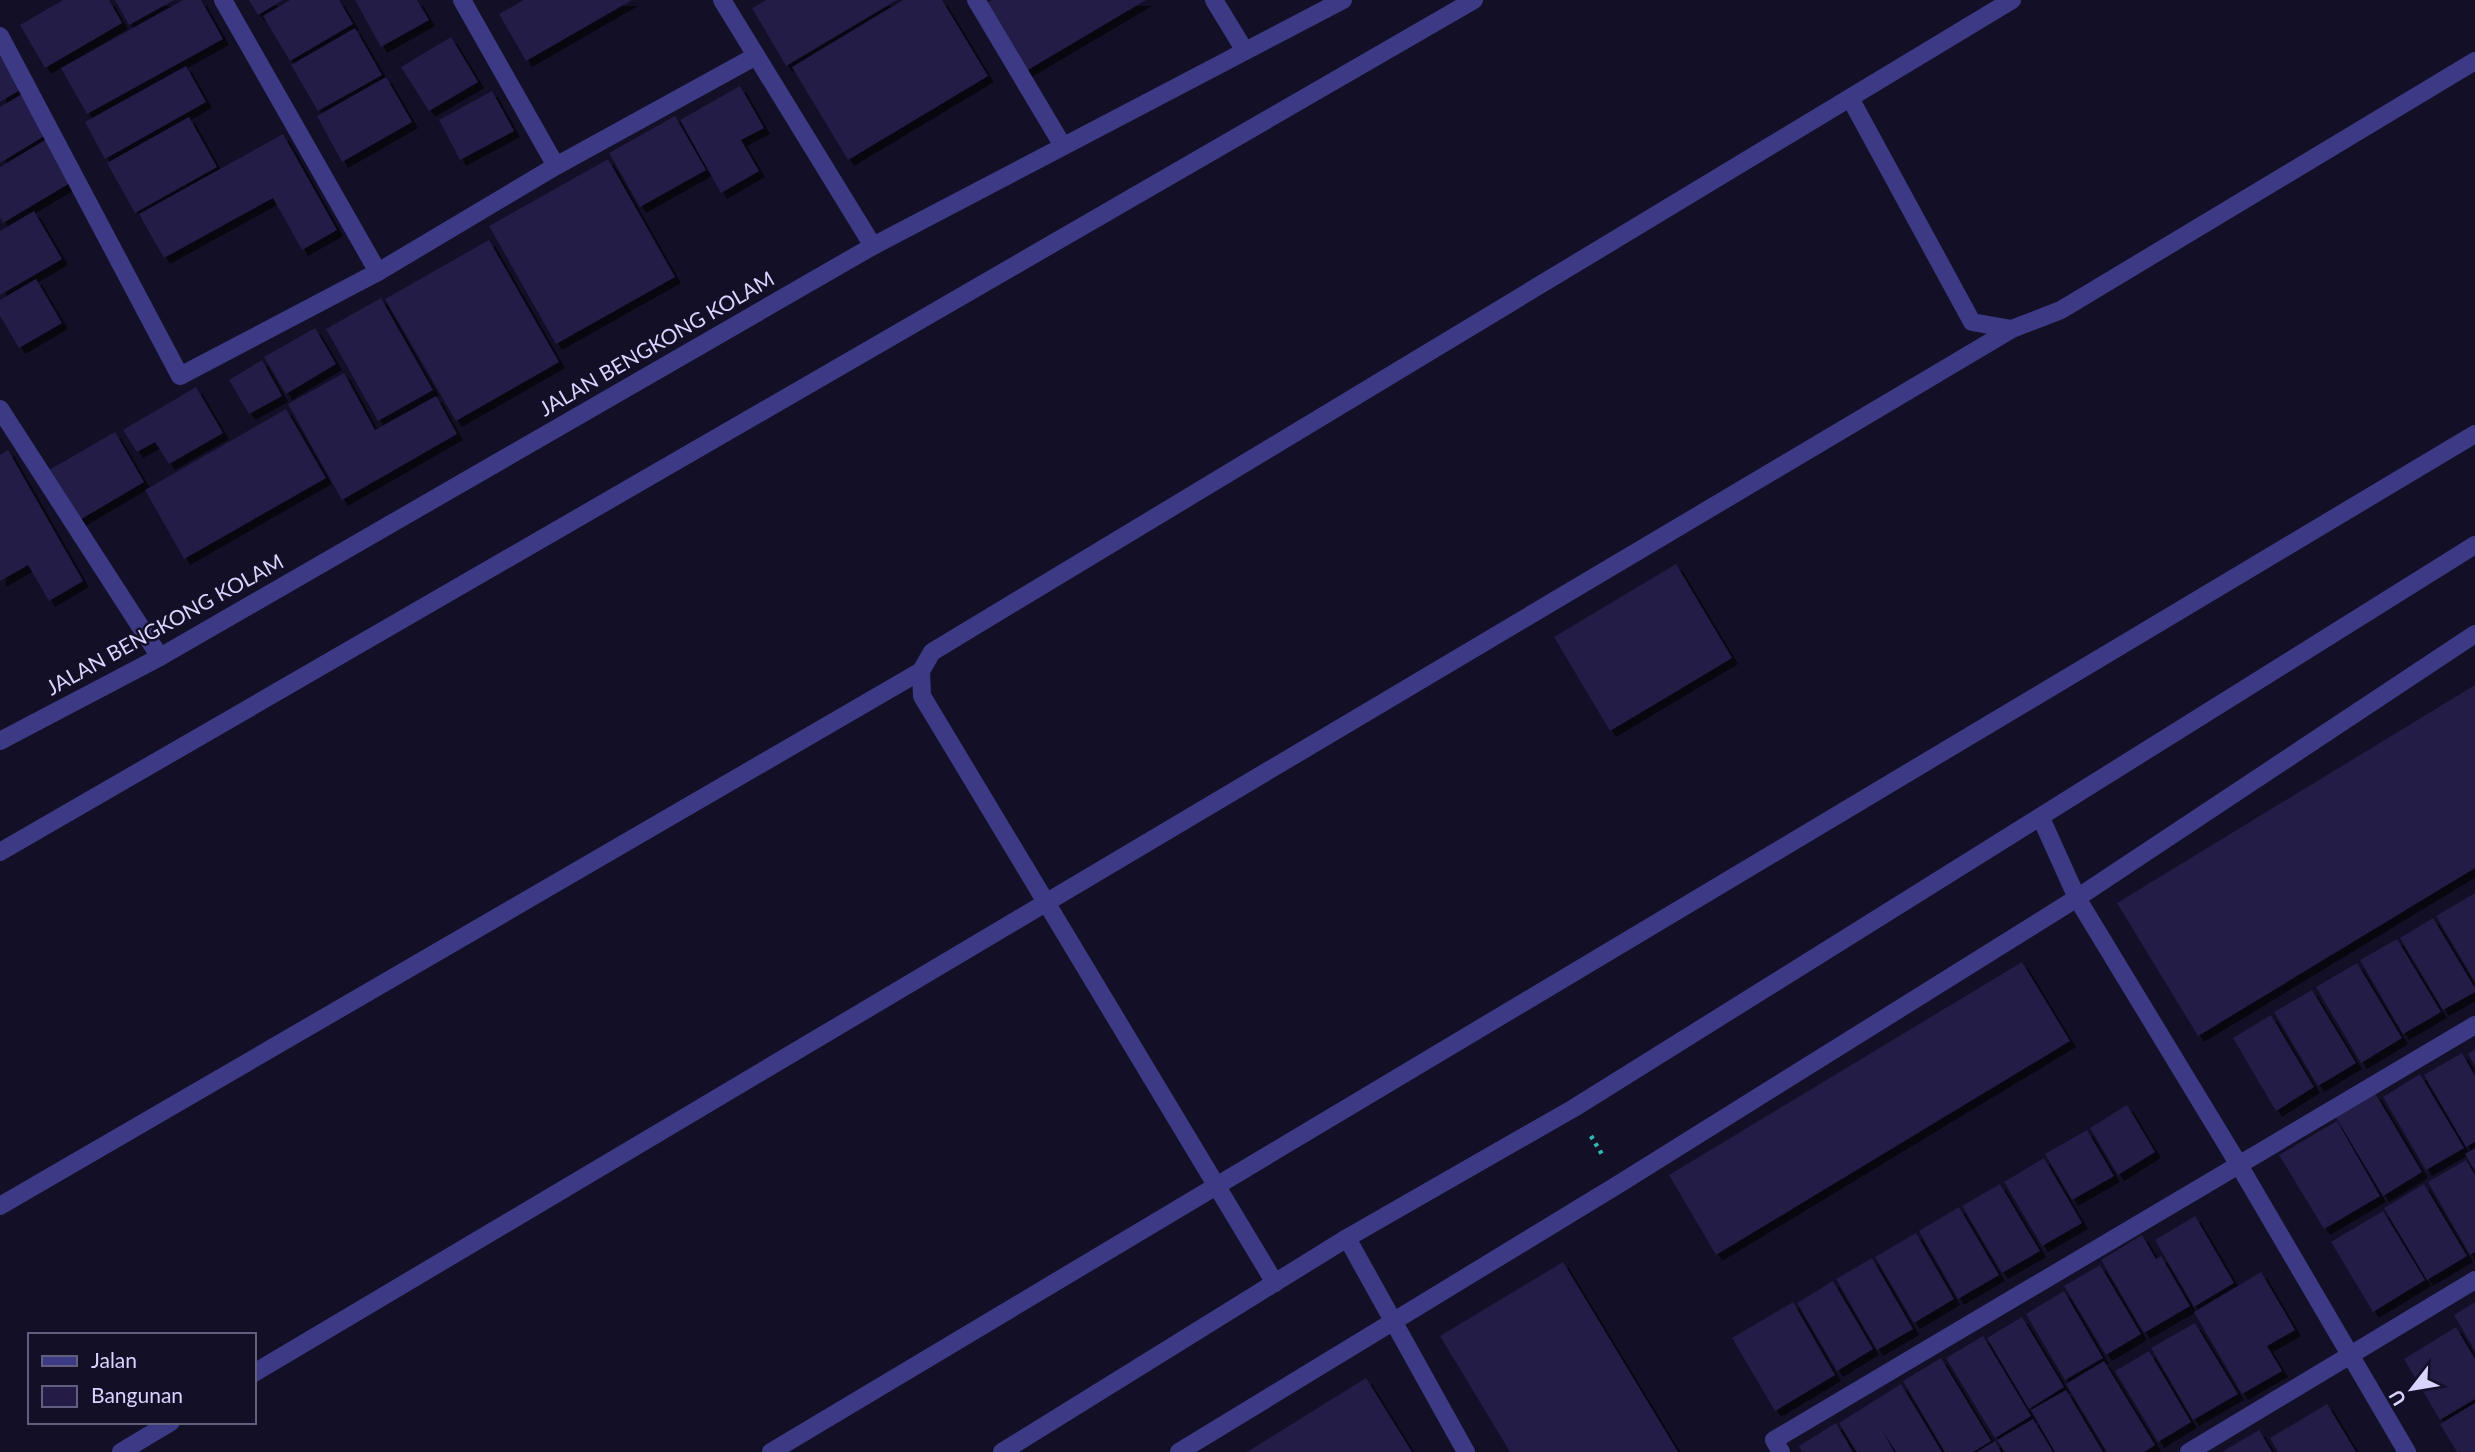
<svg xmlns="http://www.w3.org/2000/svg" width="2475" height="1452" font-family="Lato,sans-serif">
	<defs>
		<filter id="shadow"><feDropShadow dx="6" dy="6" stdDeviation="0" flood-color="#0009"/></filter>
	</defs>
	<rect width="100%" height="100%" fill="#130f26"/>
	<!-- building -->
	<g fill="#241b47" filter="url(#shadow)">
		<polygon points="63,0 109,0 122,23 45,68 20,25"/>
		<polygon points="115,0 174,0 129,25"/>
		<polygon points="183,0 201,0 223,39 87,114 61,68"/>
		<polygon points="249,0 283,0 258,15"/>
		<polygon points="290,0 339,0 353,24 290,61 263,16"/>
		<polygon points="355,0 417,0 429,20 381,47"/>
		<polygon points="524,0 632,0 526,61 499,14"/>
		<polygon points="766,0 897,0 786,66 752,8"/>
		<polygon points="903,0 942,0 988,76 848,160 792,67"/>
		<polygon points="992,0 1146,0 1026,71 986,3"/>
		<polygon points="355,28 382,75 318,111 291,65"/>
		<polygon points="451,37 478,82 429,111 401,67"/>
		<polygon points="0,56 20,90 0,102"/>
		<polygon points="186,66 206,102 105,159 85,122"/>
		<polygon points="386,77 412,122 342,162 317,116"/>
		<polygon points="740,86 764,128 741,140 759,171 721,193 680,120"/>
		<polygon points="492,91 514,131 460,160 439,120"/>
		<polygon points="22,94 46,135 0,163 0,107"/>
		<polygon points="675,116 706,170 640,207 609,153"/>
		<polygon points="189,117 217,167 135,213 107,163"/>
		<polygon points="283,134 337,230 302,250 273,198 164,258 139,214"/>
		<polygon points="50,137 75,180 3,223 0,217 0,167"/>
		<polygon points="608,159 675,277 556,344 489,226"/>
		<polygon points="34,211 62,259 0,295 0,231"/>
		<polygon points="489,240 559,362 456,421 385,299"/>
		<polygon points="36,279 62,323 19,348 0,316 0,300"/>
		<polygon points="381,298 433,390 378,421 326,329"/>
		<polygon points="315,328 336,364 286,394 264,357"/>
		<polygon points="262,360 282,396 249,414 229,380"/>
		<polygon points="344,373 375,430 436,396 457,434 342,500 288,404"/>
		<polygon points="196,387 223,433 169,464 155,442 137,452 123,430"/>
		<polygon points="286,409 326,478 184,559 145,490"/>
		<polygon points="115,432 144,482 78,521 49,470"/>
		<polygon points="8,450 83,581 49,601 28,565 0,581 0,455"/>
		<polygon points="1676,564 1732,658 1610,731 1554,637"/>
		<polygon points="2475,685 2475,868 2198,1036 2117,903"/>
		<polygon points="2475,893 2475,982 2436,916"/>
		<polygon points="2433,918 2475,988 2475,992 2443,1010 2400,938"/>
		<polygon points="2397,939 2441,1012 2403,1034 2360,960"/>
		<polygon points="2022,962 2070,1041 1716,1255 1669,1175"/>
		<polygon points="2357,963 2402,1038 2361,1063 2316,987"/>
		<polygon points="2312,990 2356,1063 2318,1086 2274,1012"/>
		<polygon points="2271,1015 2314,1087 2276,1111 2233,1038"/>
		<polygon points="2475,1049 2475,1066 2468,1054"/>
		<polygon points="2462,1053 2475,1076 2475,1142 2466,1147 2424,1075"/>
		<polygon points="2420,1074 2464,1148 2426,1170 2383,1097"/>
		<polygon points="2375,1093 2422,1172 2383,1196 2335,1116"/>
		<polygon points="2127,1105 2155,1152 2118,1175 2090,1128"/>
		<polygon points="2337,1121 2380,1196 2324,1229 2279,1155"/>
		<polygon points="2087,1130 2114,1176 2072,1200 2045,1154"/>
		<polygon points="2475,1148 2475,1171 2465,1154"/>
		<polygon points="2044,1158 2082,1223 2042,1246 2004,1182"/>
		<polygon points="2466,1160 2475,1175 2475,1252 2470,1255 2428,1182"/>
		<polygon points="2000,1184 2040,1251 2002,1273 1962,1206"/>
		<polygon points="2424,1184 2467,1256 2427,1280 2384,1208"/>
		<polygon points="1959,1207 1999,1275 1958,1299 1919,1231"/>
		<polygon points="2383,1211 2425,1280 2373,1312 2331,1242"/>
		<polygon points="2195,1216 2234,1283 2194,1307 2155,1240"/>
		<polygon points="1916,1233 1954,1299 1914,1323 1875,1257"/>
		<polygon points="2142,1235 2156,1259 2161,1256 2190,1306 2144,1333 2101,1260"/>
		<polygon points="1872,1258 1913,1329 1877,1350 1836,1279"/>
		<polygon points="1563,1262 1678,1452 1510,1452 1440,1336"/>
		<polygon points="2100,1265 2141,1334 2106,1355 2064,1286"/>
		<polygon points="2261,1272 2295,1330 2267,1346 2282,1371 2242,1394 2194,1312"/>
		<polygon points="1833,1281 1873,1349 1837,1371 1797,1303"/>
		<polygon points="2064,1291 2103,1358 2065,1380 2026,1314"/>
		<polygon points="1793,1302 1835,1375 1775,1411 1732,1338"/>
		<polygon points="2475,1302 2475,1351 2454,1315"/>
		<polygon points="2022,1317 2064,1387 2029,1409 1987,1338"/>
		<polygon points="2195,1323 2238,1394 2193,1420 2151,1348"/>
		<polygon points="2456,1327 2475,1359 2475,1399 2440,1420 2404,1359"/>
		<polygon points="1983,1336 2031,1416 1995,1438 1946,1358"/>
		<polygon points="2149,1351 2191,1422 2158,1442 2115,1371"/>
		<polygon points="1941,1358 1991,1441 1973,1452 1945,1452 1903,1381"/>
		<polygon points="2104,1361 2155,1445 2144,1452 2107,1452 2066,1384"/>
		<polygon points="1366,1378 1412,1452 1247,1452"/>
		<polygon points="1901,1384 1942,1452 1896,1452 1882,1430 1894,1452 1857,1452 1839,1423"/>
		<polygon points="2066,1390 2103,1452 2055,1452 2031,1410"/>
		<polygon points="2475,1403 2475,1452 2457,1452 2440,1424"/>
		<polygon points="2327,1404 2356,1452 2278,1452 2270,1438"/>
		<polygon points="2033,1419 2053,1452 2005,1452 1997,1440"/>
		<polygon points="1836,1423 1853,1452 1802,1452 1799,1446"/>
		<polygon points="2259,1430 2272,1452 2222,1452"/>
		<polygon points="1995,1441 2001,1452 1977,1452"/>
	</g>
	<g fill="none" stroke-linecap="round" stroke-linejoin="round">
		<!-- path -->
		<polyline stroke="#2fb8b0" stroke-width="4.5" stroke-dasharray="3.5 5" stroke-linecap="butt" points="1591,1136 1603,1156"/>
		<!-- service -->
		<g stroke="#3d3a85" stroke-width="18">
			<polyline points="1850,98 1972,322 2012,329"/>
			<polyline points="0,852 1474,0"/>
			<polyline points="0,1206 921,671"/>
			<polyline points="1347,1238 1466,1452"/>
			<polyline points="1275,1283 922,696 921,671 932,652 2012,0"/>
			<polyline points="254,1373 2012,329 2061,310 2475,61"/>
			<polyline points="121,1452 171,1422"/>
			<polyline points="771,1452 2475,434"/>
			<polyline points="1179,1452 1619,1184 2077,898 2475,634"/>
		</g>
		<!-- minor -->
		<g stroke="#3d3a85" stroke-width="18">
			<polyline points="223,0 378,272"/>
			<polyline points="462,0 556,166"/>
			<polyline points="722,0 873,246"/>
			<polyline points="976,0 1063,146"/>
			<polyline points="1214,0 1245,51"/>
			<polyline points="0,36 180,376 378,272 556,166 756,56"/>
			<polyline points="0,409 160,657"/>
			<polyline points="2041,818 2077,898 2239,1165 2407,1452"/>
			<polyline points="1781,1452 1774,1440 2475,1025"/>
			<polyline points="2189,1452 2475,1280"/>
		</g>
		<!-- tertiary -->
		<g stroke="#3d3a85" stroke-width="18">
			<polyline points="0,741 160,657 873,246 1343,0"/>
			<polyline points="1002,1452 1347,1238 1574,1108 2475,545"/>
		</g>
	</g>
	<g text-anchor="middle" stroke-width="5" stroke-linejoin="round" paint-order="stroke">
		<!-- street labels -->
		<g font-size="21" fill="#d9d4ff" stroke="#130f26">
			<text transform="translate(657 344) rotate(-30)" y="7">JALAN BENGKONG KOLAM</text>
			<text transform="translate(165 625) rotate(-29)" y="7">JALAN BENGKONG KOLAM</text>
		</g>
	</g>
	<!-- legend -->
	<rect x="28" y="1333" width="228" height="91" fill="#130f26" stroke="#625e7d" stroke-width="2"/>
	<rect x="42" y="1356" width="35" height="10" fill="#3d3a85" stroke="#625e7d" stroke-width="2"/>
	<text x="91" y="1368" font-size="21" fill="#d9d4ff">Jalan</text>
	<rect x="42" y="1386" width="35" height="21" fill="#241b47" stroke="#625e7d" stroke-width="2"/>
	<text x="91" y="1403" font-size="21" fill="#d9d4ff">Bangunan</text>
	<!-- north arrow -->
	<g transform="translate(2412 1389) rotate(239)" stroke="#130f26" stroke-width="5" paint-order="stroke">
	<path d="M0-5L12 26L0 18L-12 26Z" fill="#d9d4ff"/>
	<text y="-10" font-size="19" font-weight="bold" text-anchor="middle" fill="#d9d4ff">U</text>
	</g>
</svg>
